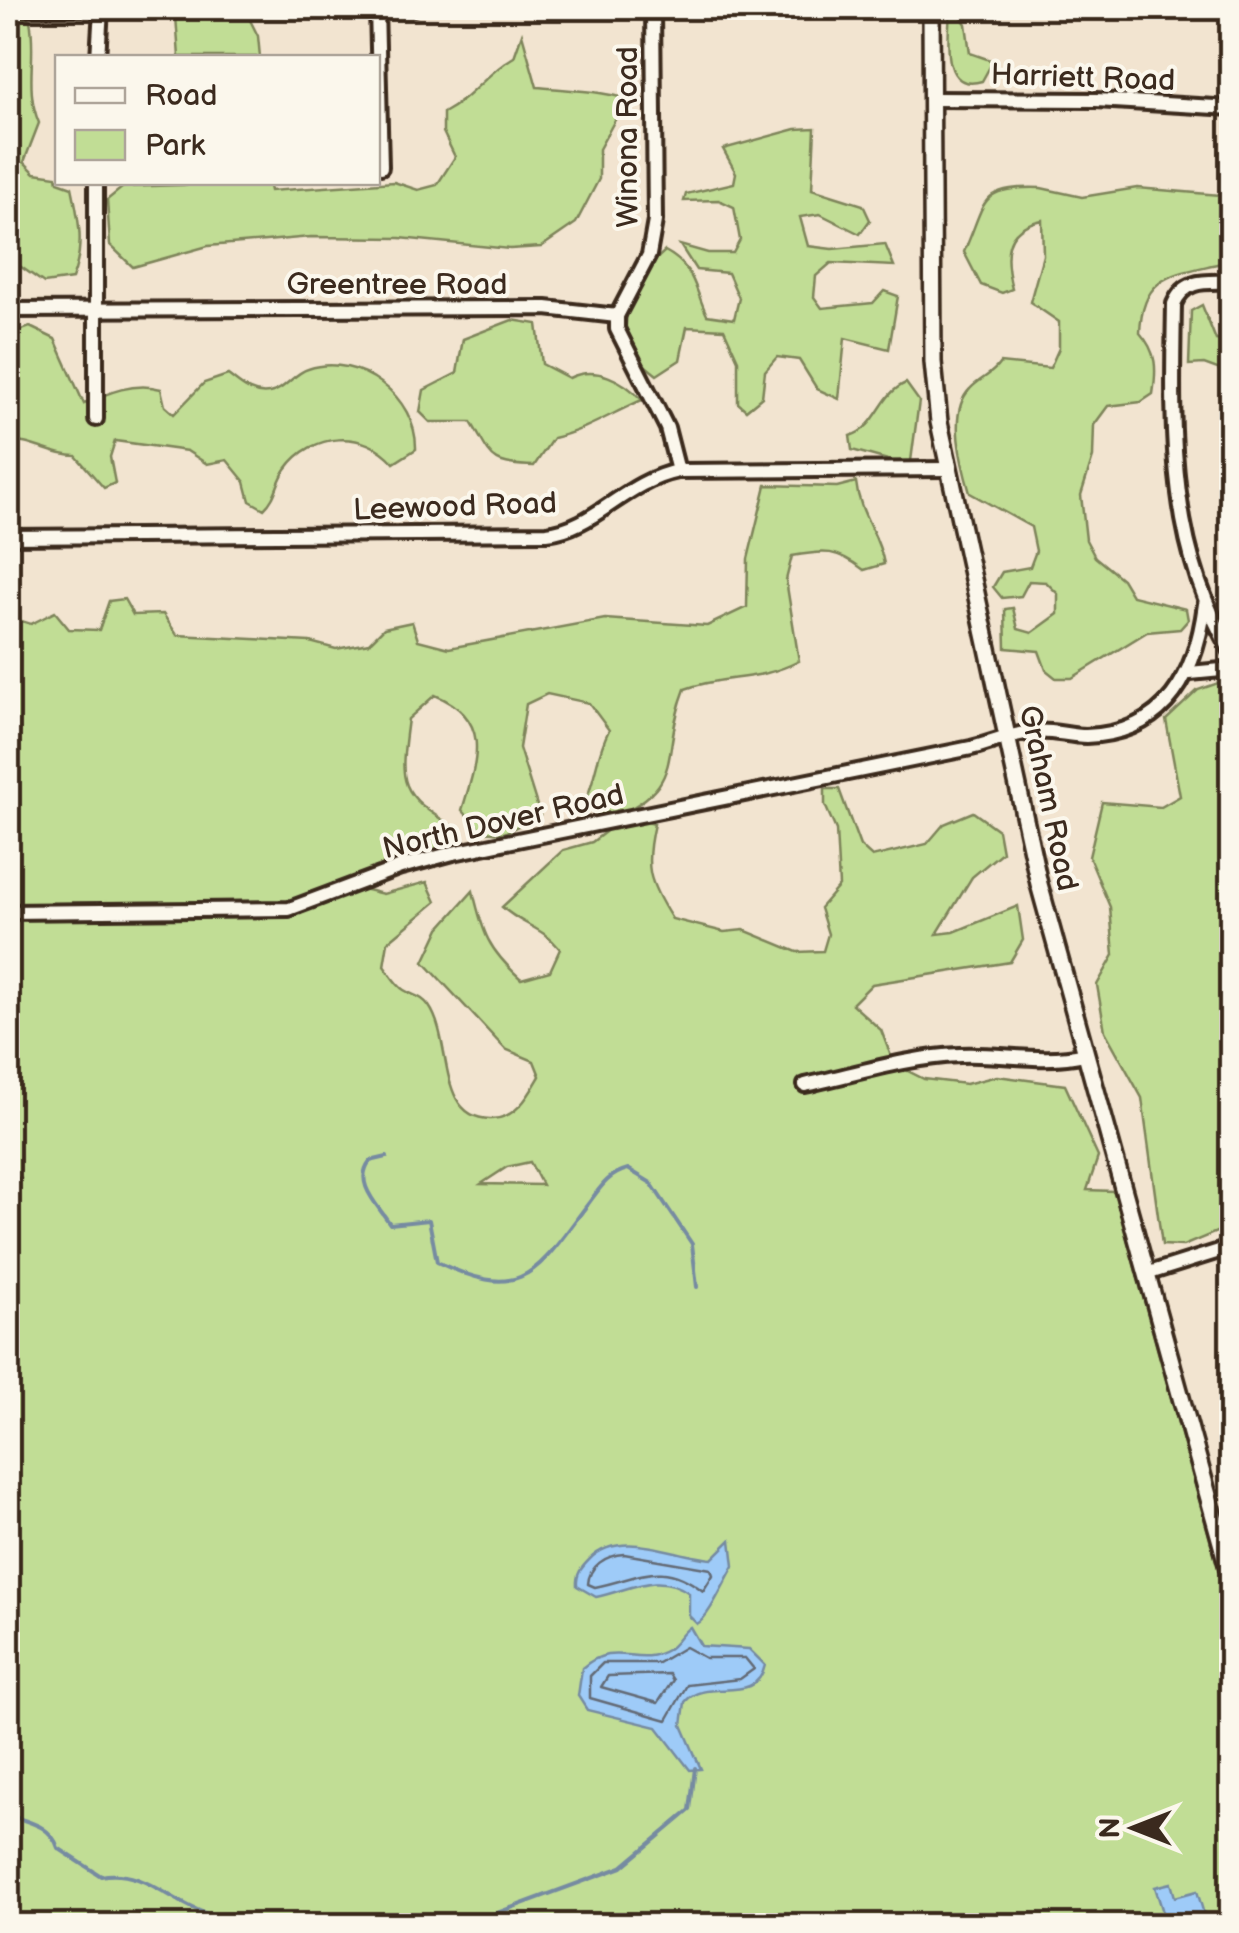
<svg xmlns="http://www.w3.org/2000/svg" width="1239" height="1933" font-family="'Balsamiq Sans',sans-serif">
	<rect width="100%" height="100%" fill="#f2e4d0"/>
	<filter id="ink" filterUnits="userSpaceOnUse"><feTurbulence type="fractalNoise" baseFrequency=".01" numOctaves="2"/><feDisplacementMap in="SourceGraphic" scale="20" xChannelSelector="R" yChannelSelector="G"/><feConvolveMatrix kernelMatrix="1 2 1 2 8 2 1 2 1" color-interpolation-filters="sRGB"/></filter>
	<g filter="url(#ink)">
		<!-- green -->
		<g fill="#c1dd95" stroke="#7e845a" stroke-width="2.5" fill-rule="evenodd">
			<path d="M957,9L966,24L970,53L993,61L982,81C941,93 948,39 950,13Z"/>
			<polygon points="246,12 258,36 260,57 179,57 176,16 225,17"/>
			<path d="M22,16L30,20C37,57 24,87 39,123L24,162L35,173L57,176L58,182L72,187C79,220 85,247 72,279L44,283L21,267L8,265V22Z"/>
			<path d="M522,34L537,87C565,90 615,91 636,103L616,118L599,149V179L576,223L541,247L510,249L400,238L311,237L208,246L133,267L110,245L107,200L123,187L268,182L270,191L394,182L418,190L437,185L455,157L443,132V113C472,98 486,73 514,57Z"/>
			<path d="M815,128L812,189L863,205L870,220L860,234L820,214L800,217L808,246L832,249L885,244L894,266L831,263L816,276L814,297L822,308L873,303L884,291L898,296L889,349L845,338L839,399L817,389L799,360L777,357L765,371L762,397L746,410L738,403V360L724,329L687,327L680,360L657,375C650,369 638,361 633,353C613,320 640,272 665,251C695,267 694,288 707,315L734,319L739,298L728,273L696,270L680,245L708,253H733L740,240L734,207L719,200L684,201L686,194L734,183L736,173L723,149L796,129Z"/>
			<path d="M1041,188L1082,197L1137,188L1231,196V248L1221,263C1171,275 1142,275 1140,333C1157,352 1157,369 1153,394L1141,402L1108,406L1094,425L1093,457L1081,495L1086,540L1095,557L1122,579L1132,596L1186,609L1188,620L1180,629L1147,632L1072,678H1056L1046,670L1039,651L1006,648L1005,609L1013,608L1018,629L1032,633L1058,614V594L1046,582L1029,581L1021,596L1002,598L993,587L1002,572L1030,567L1036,551L1031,527L970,493C962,466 947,412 970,389C980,378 991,376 1000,363L1050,368L1059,348V322L1030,302L1043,255L1042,220C1002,228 1004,257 1012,289L1002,293L981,285L964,252C987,201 977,186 1041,188Z"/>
			<polygon points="1202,305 1216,340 1231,342 1231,374 1204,364 1189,365 1191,311"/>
			<path d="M512,320L537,324L542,364L569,378C596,365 623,380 642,400C612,413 587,430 553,438L534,466C488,465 493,458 471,422H430L420,412L424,390L457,373L463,339Z"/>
			<path d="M30,327L55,339L84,404C107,393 135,381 161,389L165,406L174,414L204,383L228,375C240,384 252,396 269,393C284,391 294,373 308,369C359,352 417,397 416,449L394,463C365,429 312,432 286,469C276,483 277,497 264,509L250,501L245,482L227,460L207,464L187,451L115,441L110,457L115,483L104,488L76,456C50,456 29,438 8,443V335Z"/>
			<path d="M906,383L919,401L911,461L895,462L852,450L850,436C879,427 879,394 906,383Z"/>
			<path d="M856,482C859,514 879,534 884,564L864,570C837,549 825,550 792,556L786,580L799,661C756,683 727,674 685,689C658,758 690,785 607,820L584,805C596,779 596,755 609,730L589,703L547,694L526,704L519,748L540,815L504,833L482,831L462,810C477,761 493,719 435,695L408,719C400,781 396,793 454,827L458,852L351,886L383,894L427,882L436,902L388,942L384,966C390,974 396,985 404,990C414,996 422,996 429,1006C453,1040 436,1118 490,1119C516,1120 529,1095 540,1076L534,1061L505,1049L424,962L440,928L473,891C483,934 488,949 521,979L550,971L560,949C541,926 523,926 502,907L563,850L592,842L626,816L654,824C644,867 648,881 672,919L724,932L744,930L797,952L823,951L828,934L820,908L839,886L836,830L825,805V789H839L860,846L872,857L927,844L944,824L973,812L998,830L1002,852L972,877L937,934L954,932L1018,906L1023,940L1010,962L872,984L852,1004L881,1030L894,1064L924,1079L966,1084L997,1076L1065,1085L1098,1157L1087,1190L1114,1191L1231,1615V1925H8V1180L22,1179L8,1175V617L31,624L55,612L69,629L99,630L109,601L124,599L133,615L163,614L177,635L310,642L336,649L369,643L384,628L412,622L418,640L449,648L605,619L707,626L747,607L748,559L766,485L837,487ZM530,1162L542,1185L481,1184L507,1167Z"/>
			<polygon points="1218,683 1232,690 1231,1226 1183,1246 1162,1245 1142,1098 1105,1031 1097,985 1114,955 1110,907 1089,857 1102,802 1161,807 1180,796 1166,720 1198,690"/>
		</g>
		<!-- water -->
		<g fill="#9ecbf8" stroke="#768ba1" stroke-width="2.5">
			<path d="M731,1540L734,1566C725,1580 709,1618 697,1624L689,1616V1593C658,1570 628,1591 596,1597L577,1586C576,1574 581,1568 590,1559C621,1528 674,1556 712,1559Z"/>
			<path d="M690,1627L701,1646L749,1649L765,1665C756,1707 706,1676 685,1702L682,1725L701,1769L690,1770L657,1727L587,1710L578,1696L582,1668C615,1639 637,1668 667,1650C676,1645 681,1633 690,1627Z"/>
			<polygon points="1171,1883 1175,1897 1197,1891 1207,1924 1167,1925 1155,1887"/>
		</g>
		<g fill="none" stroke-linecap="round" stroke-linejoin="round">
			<!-- shore -->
			<g stroke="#636a75" stroke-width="2.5">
				<path d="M624,1554L711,1569L713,1575L703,1591C661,1558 640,1578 595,1587L588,1584C589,1566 606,1555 624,1554Z"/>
				<polygon points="685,1647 705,1658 745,1658 754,1669 740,1679 687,1685 667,1720 590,1698 590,1676 603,1663 658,1663"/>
				<polygon points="669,1674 673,1680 658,1703 601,1687 608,1676"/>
			</g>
			<!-- stream -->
			<g stroke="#768ba1" stroke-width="4">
				<path d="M387,1157L370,1161C353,1183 378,1205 390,1224L429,1220L437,1262C525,1304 537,1271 588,1204C600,1188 608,1174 628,1169L651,1183L692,1244L697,1287"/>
				<path d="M8,1815C28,1822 51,1825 58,1848L101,1876C143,1868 170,1902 207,1914C213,1916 225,1914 231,1914L238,1926"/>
				<polyline points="462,1926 622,1867 690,1810 695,1768"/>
			</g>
			<defs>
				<g id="minor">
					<polyline points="8,8 413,8"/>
					<polyline points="377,8 381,167"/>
					<polyline points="625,8 680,8"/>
					<polyline points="653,8 655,221 649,255 617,316 617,329 667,428 678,471"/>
					<polyline points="842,8 931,9"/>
					<polyline points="98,58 101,8"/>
					<polyline points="932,99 1096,100 1232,108"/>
					<polyline points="96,182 96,419"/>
					<path d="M1232,282C1206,282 1185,278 1174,304C1172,424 1167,547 1232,653"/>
					<polyline points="8,310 546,308 617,316"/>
					<path d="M8,537L547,533C595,528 624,482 678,471L948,469"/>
					<polyline points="1190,673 1232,669"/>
					<path d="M8,912L289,909L401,867L453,853L971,748C991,743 1011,734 1032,732C1050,729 1068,736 1086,736C1167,733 1196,674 1205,604"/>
					<path d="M805,1085C856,1074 907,1057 960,1055C1003,1053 1042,1064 1085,1054"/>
					<polyline points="1146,1274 1232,1247"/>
				</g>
				<polyline id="major" points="931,8 933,362 939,422 1039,884 1232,1582"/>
			</defs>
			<!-- minor casing -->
			<use href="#minor" stroke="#3b2a1e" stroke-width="20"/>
			<!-- major casing -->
			<use href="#major" stroke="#3b2a1e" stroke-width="22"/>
			<!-- minor -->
			<use href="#minor" stroke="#fbf7ec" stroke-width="12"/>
			<!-- major -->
			<use href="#major" stroke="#fbf7ec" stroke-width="15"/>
		</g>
	</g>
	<g text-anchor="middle" stroke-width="8" stroke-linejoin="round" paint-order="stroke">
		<!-- street labels -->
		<g font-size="30" fill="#3b2a1e" stroke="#fbf7ec">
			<text transform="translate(1083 77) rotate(2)" y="10">Harriett Road</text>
			<text transform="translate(627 137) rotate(-90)" y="10">Winona Road</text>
			<text x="397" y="294">Greentree Road</text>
			<text transform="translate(455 506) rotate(-2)" y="10">Leewood Road</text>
			<text transform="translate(1049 798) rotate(78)" y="10">Graham Road</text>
			<text transform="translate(503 821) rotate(-13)" y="10">North Dover Road</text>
		</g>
	</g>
	<!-- margin -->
	<rect width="1239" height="1933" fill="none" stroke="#fbf7ec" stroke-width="40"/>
	<rect x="20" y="20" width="1199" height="1893" fill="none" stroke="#3b2a1e" stroke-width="4" filter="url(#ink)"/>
	<!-- legend -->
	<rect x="55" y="55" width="325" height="130" fill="#fbf7ec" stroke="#aea59a" stroke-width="2.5"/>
	<rect x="75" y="88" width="50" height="15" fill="#fbf7ec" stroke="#aea59a" stroke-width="2.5"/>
	<text x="145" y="105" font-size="30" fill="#3b2a1e">Road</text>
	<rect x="75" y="130" width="50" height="30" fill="#c1dd95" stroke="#aea59a" stroke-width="2.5"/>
	<text x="145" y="155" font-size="30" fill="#3b2a1e">Park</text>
	<!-- north arrow -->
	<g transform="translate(1134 1828) rotate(270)" stroke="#fbf7ec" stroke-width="8" paint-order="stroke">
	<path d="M0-8L18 38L0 25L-18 38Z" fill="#3b2a1e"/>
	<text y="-15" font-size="28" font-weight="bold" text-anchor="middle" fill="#3b2a1e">N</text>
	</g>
</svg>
